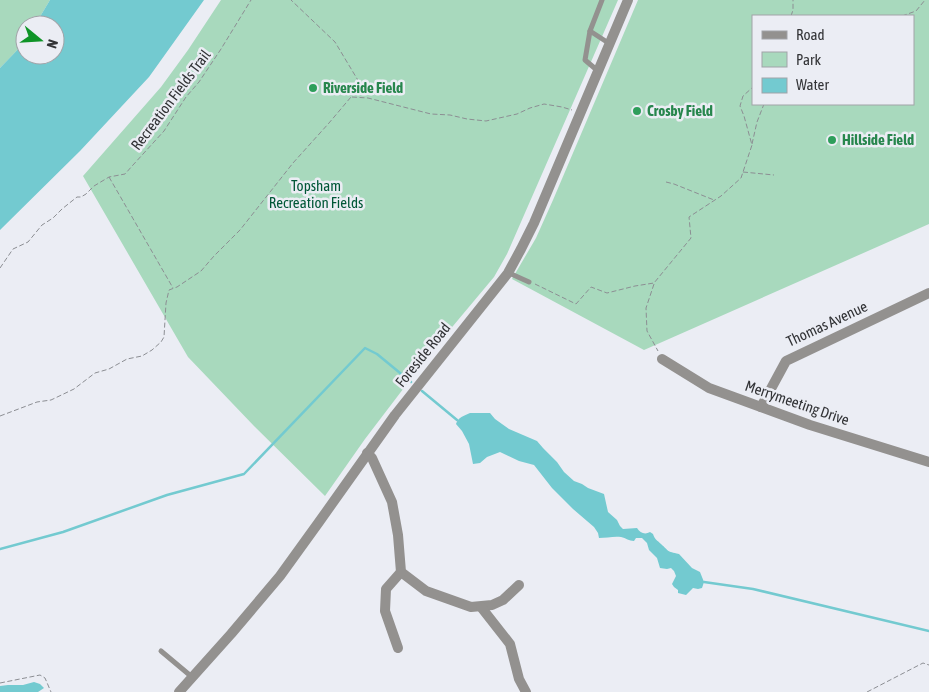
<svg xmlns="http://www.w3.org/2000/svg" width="929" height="692" font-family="'Asap Condensed',sans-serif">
	<rect width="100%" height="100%" fill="#ebedf4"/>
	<!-- green -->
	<g fill="#a8d9bd" fill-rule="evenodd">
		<polygon points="0,0 50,0 35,25 25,25 25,42 0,68"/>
		<polygon points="221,0 618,0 507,254 494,277 453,326 413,376 365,439 325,496 254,426 188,357 83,176 161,87 188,50"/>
		<path d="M638,0H929V224L644,350L512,279L536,238L553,200ZM753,16H913V104H753Z"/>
	</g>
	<!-- water -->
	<g fill="#73cad0">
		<polygon points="50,0 204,0 149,77 80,151 0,230 0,68 25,42 25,55 55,55 55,25 35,25"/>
		<path d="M470,413H490L495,419L509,429L537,441L543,448L557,462L564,472L574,481L582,484L588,488L604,494L608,512L617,520L620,526L623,529L637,528C640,533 645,535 650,532L653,534C655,540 657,540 661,544C670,552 666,551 679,554L692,568L700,572L704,582L702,588L698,589L693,588L686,595L678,593V590L674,587L672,584L676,576L674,571L671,568L667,569L660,568L657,558L649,550L647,543L642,538H636L634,541C629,541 626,538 621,537C614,536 606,538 599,538L598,533L594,527L573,509L552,488L534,465L519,461L500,452L487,457L480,463L473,464L469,444L462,431L456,424C458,417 464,416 470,413Z"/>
		<polygon points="34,682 40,684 44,688 38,692 0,692 0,686 8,685 23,685"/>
	</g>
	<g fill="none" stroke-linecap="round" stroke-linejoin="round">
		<!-- stream -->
		<g stroke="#73cad0" stroke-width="2.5">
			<polyline points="422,391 457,420"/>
			<polyline points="0,549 63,532 167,495 244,474 365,348 377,354 411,382"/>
			<polyline points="704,582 753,589 929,631"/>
		</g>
		<!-- path -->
		<g stroke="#8c8e93" stroke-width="1" stroke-dasharray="5 2.5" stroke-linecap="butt">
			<polyline points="791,16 793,10 793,0"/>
			<polyline points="902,16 916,11 925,0"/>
			<polyline points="352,97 368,98 431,114 450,115 467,119 486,121 517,114 530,108 544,104 562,107 572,110"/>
			<polyline points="752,144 757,122 764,104"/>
			<polyline points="743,172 774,175"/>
			<polyline points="109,177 173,288"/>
			<polyline points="666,182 674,184 714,200"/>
			<polyline points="0,268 13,249 28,242 42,225 53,218 62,209 77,197 81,197 86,194 94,186 109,177 125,174 133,165 164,131 186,97 199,82 221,49 251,0"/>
			<polyline points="535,284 576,304 591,287 607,293 635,286 654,283 691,238 689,217 721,196 741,178 752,145 744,116 740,106 743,96 753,87"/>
			<polyline points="654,284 646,308 647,331 658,351"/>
			<polyline points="0,416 37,402 51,400 74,389 95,373 109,369 127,359 142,356 152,350 161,342 164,337 166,303 169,290 177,287 201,271 214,256 240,230 293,163 329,123 351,97 357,89 359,82 335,42 291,0"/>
			<polyline points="0,683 40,675 45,678 51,692"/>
			<polyline points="867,692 923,663 929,665"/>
		</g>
		<!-- lane -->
		<g stroke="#93918f" stroke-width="5">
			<polyline points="590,31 610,44"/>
			<polyline points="598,71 585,60 590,31 602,0"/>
			<polyline points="509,273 529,282"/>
			<polyline points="161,651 192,677"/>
		</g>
		<!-- street -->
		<g stroke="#93918f" stroke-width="10">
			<polyline points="662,359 709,388 810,425 929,462"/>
			<polyline points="761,407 786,361 929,293"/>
			<polyline points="367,453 372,458 392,502 398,535 401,572 426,591 471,607 492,605 503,600 519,585"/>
			<polyline points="481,607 510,644 519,679 526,692"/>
			<polyline points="398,648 385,611 386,589 401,572"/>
			<polyline points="179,692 231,634 280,576 319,522 395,415 508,273 521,249 534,223 628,0"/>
		</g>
	</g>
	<!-- markers -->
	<g fill="#2e9e5b" stroke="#ebedf4" stroke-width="2">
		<circle cx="313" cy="88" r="5"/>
		<circle cx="637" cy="111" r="5"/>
		<circle cx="832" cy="140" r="5"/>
	</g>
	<g text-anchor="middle" stroke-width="5" stroke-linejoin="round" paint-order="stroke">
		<!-- leisure labels -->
		<g font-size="15" font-weight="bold" fill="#27864d" stroke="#ebedf4" text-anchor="start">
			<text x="323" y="93">Riverside Field</text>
			<text x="647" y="116">Crosby Field</text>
			<text x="842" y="145">Hillside Field</text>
		</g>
		<!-- street labels -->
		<g font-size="15" fill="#323336" stroke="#ebedf4">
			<text transform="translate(171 100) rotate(-53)" y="5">Recreation Fields Trail</text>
			<text transform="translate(827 324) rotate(-25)" y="5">Thomas Avenue</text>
			<text transform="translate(423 355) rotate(-51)" y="5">Foreside Road</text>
			<text transform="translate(797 403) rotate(19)" y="5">Merrymeeting Drive</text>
		</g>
		<!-- park labels -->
		<g font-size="15" fill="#005737" stroke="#ebedf4">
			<text x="316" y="191">Topsham<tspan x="316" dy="17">Recreation Fields</tspan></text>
		</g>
	</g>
	<!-- legend -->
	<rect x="752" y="15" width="162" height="90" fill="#ebedf4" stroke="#a1a3a8"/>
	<rect x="762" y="31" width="25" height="8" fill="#93918f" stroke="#a1a3a8"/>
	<text x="796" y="40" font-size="15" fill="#323336">Road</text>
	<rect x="762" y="52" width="25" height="15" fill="#a8d9bd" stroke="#a1a3a8"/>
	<text x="796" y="65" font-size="15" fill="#323336">Park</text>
	<rect x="762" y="78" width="25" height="15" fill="#73cad0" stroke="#a1a3a8"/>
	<text x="796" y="90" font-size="15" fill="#323336">Water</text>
	<!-- north arrow -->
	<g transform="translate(40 40) rotate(108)"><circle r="24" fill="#ebedf4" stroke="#a1a3a8"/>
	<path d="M0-4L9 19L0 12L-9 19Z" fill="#0f9427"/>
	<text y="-8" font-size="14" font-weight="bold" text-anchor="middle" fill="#323336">N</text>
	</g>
</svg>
